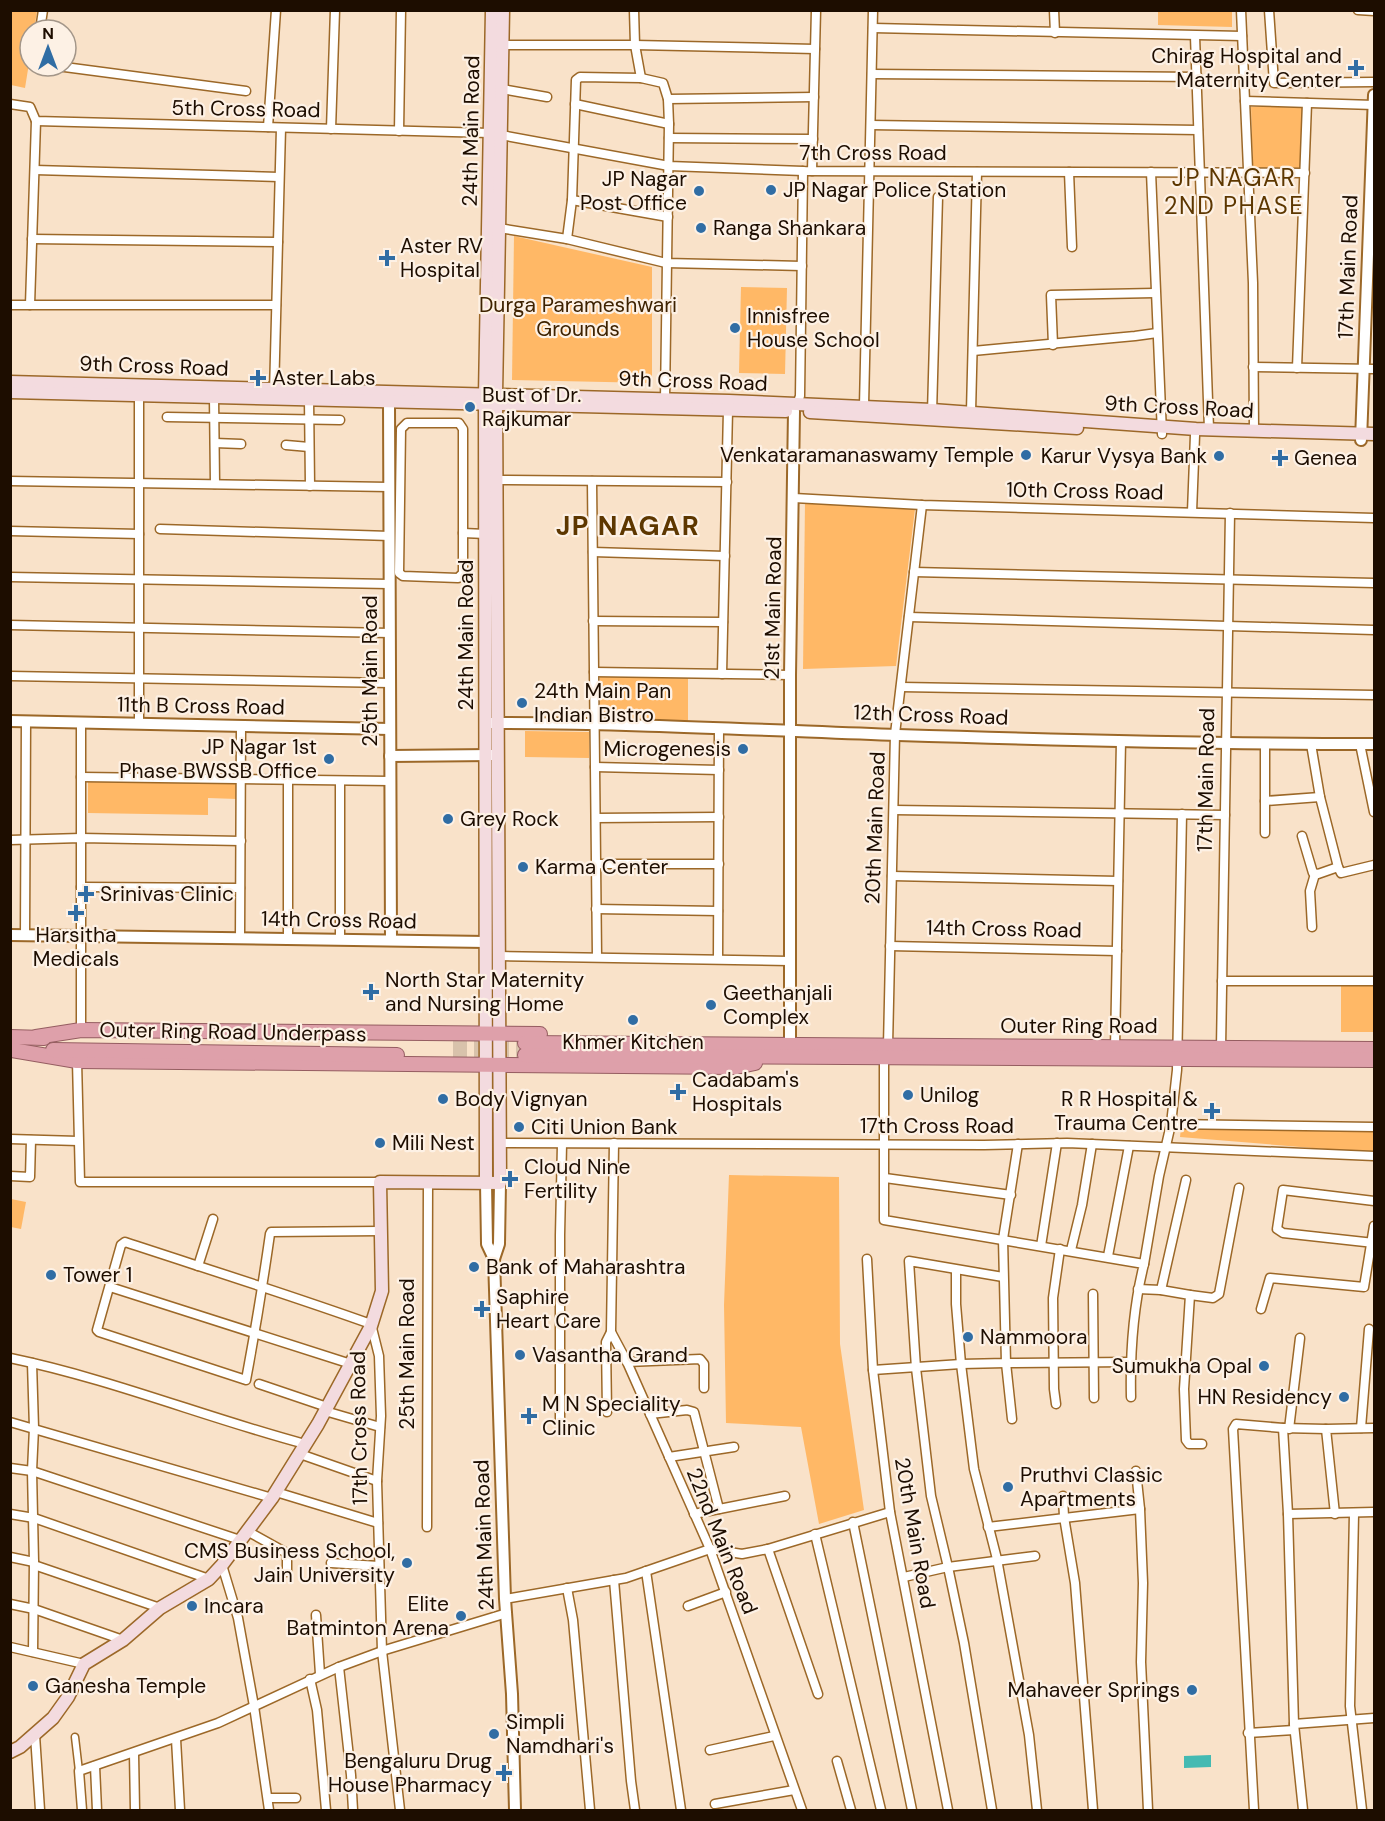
<svg xmlns="http://www.w3.org/2000/svg" width="1385" height="1821" font-family="'DM Sans',sans-serif">
	<rect width="100%" height="100%" fill="#f9e2c9"/>
	<!-- green -->
	<g fill="#ffb866">
		<polygon points="10,11 37,11 34,30 30,30 30,57 25,88 11,85"/>
		<polygon points="1158,11 1232,11 1232,27 1158,25"/>
		<polygon points="1306,106 1308,170 1253,171 1251,107"/>
		<polygon points="514,236 652,267 652,383 512,380"/>
		<polygon points="741,287 787,288 785,374 739,373"/>
		<polygon points="805,503 915,509 896,666 803,669"/>
		<polygon points="600,676 688,677 688,722 600,721"/>
		<polygon points="525,731 589,732 589,758 525,757"/>
		<polygon points="88,781 237,783 237,799 208,798 208,815 88,813"/>
		<rect x="1341" y="986" width="33" height="46"/>
		<polygon points="1181,1128 1374,1131 1374,1153 1180,1137"/>
		<polygon points="729,1175 839,1177 840,1344 864,1510 819,1524 801,1427 726,1423 724,1305"/>
		<polygon points="11,1199 26,1202 21,1229 11,1227"/>
	</g>
	<!-- water -->
	<polygon fill="#44bab2" points="1211,1755 1211,1767 1184,1768 1184,1756"/>
	<g fill="none" stroke-linecap="round" stroke-linejoin="round">
		<!-- trunk-tunnel -->
		<g stroke="#d8c2ab" stroke-width="14" stroke-dasharray="14 7" stroke-linecap="butt">
			<polyline points="453,1043 525,1043"/>
			<polyline points="453,1055 525,1055"/>
		</g>
		<defs>
			<polyline id="pedestrian" points="75,1737 79,1771"/>
			<g id="minor">
				<polyline points="634,10 635,45 641,78"/>
				<polyline points="1054,10 1055,33"/>
				<polyline points="1241,10 1253,283 1254,431"/>
				<polyline points="1269,10 1274,83 1374,82"/>
				<polyline points="1358,10 1374,11"/>
				<polyline points="873,28 1242,36"/>
				<polyline points="40,30 43,10"/>
				<polyline points="1195,36 1209,429"/>
				<polyline points="502,45 635,45 815,49"/>
				<polyline points="57,66 246,91"/>
				<polyline points="872,74 1198,77"/>
				<polyline points="502,89 547,97"/>
				<polyline points="668,99 814,97"/>
				<polyline points="1245,101 1374,105"/>
				<polyline points="10,104 30,107 36,121 490,133 669,166 803,171 1305,173"/>
				<polyline points="575,104 669,124"/>
				<polyline points="871,125 1198,130"/>
				<polyline points="268,127 276,10"/>
				<polyline points="331,129 335,10"/>
				<polyline points="399,131 401,10"/>
				<polyline points="669,138 813,139"/>
				<polyline points="35,170 279,177"/>
				<polyline points="812,171 816,10"/>
				<polyline points="1069,172 1072,247"/>
				<polyline points="1151,172 1162,434"/>
				<polyline points="572,200 668,217"/>
				<polyline points="499,228 567,239 666,263 802,266"/>
				<polyline points="32,239 278,242"/>
				<polyline points="567,239 572,200 576,80 580,77 641,78 663,83 668,99 669,124 665,399"/>
				<polyline points="10,305 276,305"/>
				<polyline points="30,305 36,121"/>
				<polyline points="1053,345 1051,295 1155,293"/>
				<polyline points="973,351 1135,336 1157,333"/>
				<polyline points="1253,367 1374,369"/>
				<polyline points="1297,368 1307,103"/>
				<polyline points="274,394 281,128"/>
				<polyline points="214,397 215,484"/>
				<polyline points="309,399 310,486"/>
				<polyline points="864,406 873,10"/>
				<polyline points="796,407 800,396 803,171"/>
				<polyline points="971,412 977,172"/>
				<polyline points="932,413 938,197"/>
				<polyline points="167,417 340,420"/>
				<polygon points="407,423 459,423 463,429 463,573 458,578 403,576 399,573 401,429"/>
				<polyline points="215,443 241,444"/>
				<polyline points="286,445 309,447"/>
				<polyline points="497,480 727,482"/>
				<polyline points="10,481 389,487"/>
				<polyline points="592,481 597,957"/>
				<polyline points="794,498 922,505 1374,518"/>
				<polyline points="1192,512 1195,435"/>
				<polyline points="160,529 390,536"/>
				<polyline points="10,531 139,534"/>
				<polyline points="463,533 486,534"/>
				<polyline points="593,552 725,556"/>
				<polyline points="914,572 1374,583"/>
				<polyline points="10,577 389,584"/>
				<polyline points="909,617 1374,630"/>
				<polyline points="593,621 723,622"/>
				<polyline points="10,625 390,633"/>
				<polyline points="594,672 790,675"/>
				<polyline points="722,674 728,410"/>
				<polyline points="10,676 390,683"/>
				<polyline points="901,687 1374,695"/>
				<polyline points="139,724 139,391"/>
				<polyline points="1265,744 1265,833"/>
				<polyline points="1360,744 1374,812"/>
				<polyline points="595,767 719,770"/>
				<polyline points="81,777 390,781"/>
				<polyline points="1265,801 1320,797"/>
				<polyline points="894,810 1225,815"/>
				<polyline points="596,818 719,817"/>
				<polyline points="1302,836 1313,873 1318,874 1338,867 1320,797 1311,744"/>
				<polyline points="10,840 81,838 241,841"/>
				<polyline points="596,864 719,864"/>
				<polyline points="1338,867 1341,873 1374,865"/>
				<polyline points="892,876 1118,881"/>
				<polyline points="81,887 240,888"/>
				<polyline points="596,909 718,911"/>
				<polyline points="1312,927 1310,891 1315,874"/>
				<polyline points="25,936 26,721"/>
				<polyline points="240,939 241,726"/>
				<polyline points="288,939 288,780"/>
				<polyline points="340,940 340,781"/>
				<polyline points="890,946 1117,951"/>
				<polyline points="499,956 789,961"/>
				<polyline points="718,959 719,728"/>
				<polyline points="1222,981 1374,981"/>
				<polyline points="81,1030 81,722"/>
				<polyline points="888,1046 895,734 922,505"/>
				<polyline points="1115,1048 1121,741"/>
				<polyline points="1221,1048 1230,513"/>
				<path d="M884,1057V1220L1144,1264C1133,1308 1130,1351 1131,1397"/>
				<polyline points="77,1061 80,1182 380,1182"/>
				<polyline points="1171,1124 1374,1127"/>
				<polyline points="10,1139 78,1141"/>
				<polyline points="500,1143 984,1145 1067,1143 1374,1156"/>
				<polyline points="614,1143 611,1332 627,1362 710,1549 802,1810"/>
				<polyline points="10,1176 30,1177 31,1140"/>
				<polyline points="885,1178 1011,1195"/>
				<polyline points="1374,1201 1283,1190 1277,1229 1283,1233 1374,1243"/>
				<path d="M380,1231L271,1232L270,1234C263,1283 255,1332 246,1380L99,1332L97,1330L121,1245L125,1242C207,1269 290,1295 371,1324L379,1356L381,1416L377,1481L382,1651L400,1810"/>
				<polyline points="1041,1246 1057,1143"/>
				<polyline points="1071,1250 1082,1205 1092,1144"/>
				<polyline points="1108,1256 1129,1146"/>
				<polyline points="867,1259 873,1370 890,1512 948,1810"/>
				<polyline points="1144,1264 1159,1176 1171,1124 1177,1070 1182,814"/>
				<polyline points="198,1266 213,1219"/>
				<polyline points="956,1270 956,1304 961,1364 974,1469 997,1559 1029,1735 1037,1810"/>
				<polyline points="110,1287 351,1364"/>
				<polyline points="1138,1289 1161,1290 1190,1295 1184,1389 1186,1440 1189,1444 1202,1444"/>
				<polyline points="1161,1290 1186,1180"/>
				<polyline points="1093,1294 1094,1398"/>
				<polyline points="1190,1295 1213,1298 1219,1294 1239,1188"/>
				<polyline points="1261,1309 1270,1278 1364,1287 1374,1226"/>
				<path d="M10,1358C111,1379 207,1418 305,1444"/>
				<polyline points="627,1362 700,1359 704,1364 704,1388"/>
				<polyline points="32,1363 34,1428 32,1471 34,1562 33,1652"/>
				<polyline points="873,1370 961,1364 1006,1363 1003,1239 1018,1144"/>
				<polyline points="259,1384 327,1407"/>
				<polyline points="1056,1404 1054,1389 1053,1298 1060,1249"/>
				<polyline points="325,1411 380,1427"/>
				<polyline points="607,1412 606,1342 611,1332"/>
				<polyline points="650,1414 687,1410 694,1412 719,1509"/>
				<polyline points="1012,1419 1006,1363 1130,1362"/>
				<polyline points="560,1420 560,1235 562,1144"/>
				<polyline points="10,1422 272,1498"/>
				<polyline points="1361,1428 1369,1329"/>
				<polyline points="1289,1429 1300,1338"/>
				<polyline points="300,1454 377,1481"/>
				<polyline points="669,1457 734,1447"/>
				<polyline points="10,1468 32,1471 240,1540"/>
				<polyline points="1136,1471 1140,1509 1143,1583 1141,1662 1148,1810"/>
				<polyline points="276,1492 378,1523"/>
				<polyline points="1063,1496 1064,1517 1075,1583 1093,1810"/>
				<polyline points="10,1514 34,1518 209,1579"/>
				<polyline points="694,1514 785,1496"/>
				<polyline points="1288,1514 1374,1512"/>
				<polyline points="1335,1514 1326,1429 1374,1428"/>
				<polyline points="1354,1514 1350,1706 1362,1810"/>
				<polyline points="853,1522 912,1810"/>
				<polyline points="427,1527 428,1182"/>
				<polyline points="988,1527 1140,1509"/>
				<polyline points="247,1531 285,1552 287,1555 287,1572"/>
				<polyline points="815,1534 881,1810"/>
				<polyline points="768,1549 818,1694"/>
				<polyline points="10,1557 34,1562"/>
				<polyline points="331,1563 379,1566"/>
				<polyline points="34,1565 160,1608"/>
				<polyline points="222,1565 238,1618 254,1706 269,1810"/>
				<polyline points="646,1571 681,1810"/>
				<polyline points="904,1577 948,1567 1035,1556"/>
				<polyline points="614,1580 631,1781 635,1810"/>
				<polyline points="567,1588 573,1620 590,1810"/>
				<polyline points="505,1599 626,1578 710,1549 742,1554 768,1549 890,1512"/>
				<polyline points="10,1604 34,1609 123,1640"/>
				<polyline points="688,1606 726,1592"/>
				<polyline points="316,1615 320,1674"/>
				<polyline points="10,1647 84,1664"/>
				<polyline points="339,1667 351,1775 353,1810"/>
				<polyline points="310,1679 317,1710 326,1810"/>
				<polyline points="1294,1724 1374,1718"/>
				<polyline points="1248,1733 1294,1730"/>
				<polyline points="35,1735 40,1810"/>
				<polyline points="176,1739 180,1810"/>
				<polyline points="710,1750 774,1736"/>
				<polyline points="134,1753 135,1810"/>
				<polyline points="837,1761 851,1810"/>
				<polyline points="95,1766 97,1810"/>
				<polyline points="268,1798 296,1798"/>
				<polyline points="715,1804 794,1790"/>
				<polyline points="82,1810 79,1771 218,1723 339,1667 385,1650 507,1613"/>
				<polyline points="992,1810 964,1643 948,1567 931,1496 916,1368 909,1261 1003,1277"/>
				<polyline points="1254,1810 1233,1429 1236,1424 1283,1428"/>
				<polyline points="1303,1810 1294,1724 1288,1514 1283,1428 1326,1429"/>
			</g>
			<g id="tertiary">
				<polyline points="389,402 391,940"/>
				<polyline points="1361,440 1374,95"/>
				<polyline points="10,721 390,729"/>
				<path d="M490,723C626,723 762,730 898,735C1057,740 1216,744 1374,744"/>
				<polyline points="390,756 492,755"/>
				<polyline points="10,935 486,942"/>
				<polyline points="790,1046 790,675 794,411"/>
				<polyline points="486,1183 487,1244 494,1259"/>
				<polyline points="500,1183 499,1244 494,1259 505,1599 512,1694 515,1810"/>
			</g>
			<g id="secondary">
				<polyline points="10,382 729,401 932,410 1196,429 1374,434"/>
				<polyline points="10,392 786,411"/>
				<polyline points="810,412 1077,428"/>
				<polyline points="486,1183 485,395 492,10"/>
				<polyline points="10,1752 20,1747 53,1718 68,1697 84,1664 123,1640 160,1608 209,1579 222,1565 272,1498 318,1424 371,1326 382,1291 380,1182 500,1183 496,395 503,10"/>
			</g>
			<g id="trunk">
				<polyline points="10,1037 44,1038"/>
				<polyline points="36,1037 81,1030 540,1034"/>
				<polyline points="525,1043 1374,1049"/>
				<polyline points="12,1050 77,1061 736,1067 755,1063"/>
				<polyline points="53,1050 397,1055"/>
				<polyline points="525,1055 1374,1060"/>
			</g>
		</defs>
		<!-- pedestrian casing -->
		<use href="#pedestrian" stroke="#9c6828" stroke-width="9"/>
		<!-- minor casing -->
		<use href="#minor" stroke="#9c6828" stroke-width="11"/>
		<!-- tertiary casing -->
		<use href="#tertiary" stroke="#9c6828" stroke-width="14"/>
		<!-- secondary casing -->
		<use href="#secondary" stroke="#9c6828" stroke-width="15"/>
		<!-- trunk casing -->
		<use href="#trunk" stroke="#955d61" stroke-width="16"/>
		<!-- pedestrian -->
		<use href="#pedestrian" stroke="#fff" stroke-width="6"/>
		<!-- minor -->
		<use href="#minor" stroke="#fff" stroke-width="8"/>
		<!-- tertiary -->
		<use href="#tertiary" stroke="#fff" stroke-width="10"/>
		<!-- secondary -->
		<use href="#secondary" stroke="#f3dbdf" stroke-width="12"/>
		<!-- trunk -->
		<use href="#trunk" stroke="#dea0aa" stroke-width="14"/>
	</g>
	<!-- markers -->
	<g fill="#306da4" stroke="#fdf1e5" stroke-width="2">
		<path d="M1353 59h6v6h6v6h-6v6h-6v-6h-6v-6h6z"/>
		<circle cx="771" cy="190" r="6"/>
		<circle cx="699" cy="191" r="6"/>
		<circle cx="701" cy="228" r="6"/>
		<path d="M384 249h6v6h6v6h-6v6h-6v-6h-6v-6h6z"/>
		<circle cx="735" cy="328" r="6"/>
		<path d="M255 369h6v6h6v6h-6v6h-6v-6h-6v-6h6z"/>
		<circle cx="470" cy="407" r="6"/>
		<circle cx="1026" cy="455" r="6"/>
		<circle cx="1219" cy="456" r="6"/>
		<path d="M1277 449h6v6h6v6h-6v6h-6v-6h-6v-6h6z"/>
		<circle cx="522" cy="703" r="6"/>
		<circle cx="743" cy="749" r="6"/>
		<circle cx="329" cy="759" r="6"/>
		<circle cx="448" cy="819" r="6"/>
		<circle cx="523" cy="867" r="6"/>
		<path d="M83 885h6v6h6v6h-6v6h-6v-6h-6v-6h6z"/>
		<path d="M73 904h6v6h6v6h-6v6h-6v-6h-6v-6h6z"/>
		<path d="M368 983h6v6h6v6h-6v6h-6v-6h-6v-6h6z"/>
		<circle cx="711" cy="1005" r="6"/>
		<circle cx="633" cy="1020" r="6"/>
		<path d="M675 1083h6v6h6v6h-6v6h-6v-6h-6v-6h6z"/>
		<circle cx="908" cy="1095" r="6"/>
		<circle cx="443" cy="1099" r="6"/>
		<path d="M1209 1102h6v6h6v6h-6v6h-6v-6h-6v-6h6z"/>
		<circle cx="519" cy="1127" r="6"/>
		<circle cx="380" cy="1143" r="6"/>
		<path d="M507 1170h6v6h6v6h-6v6h-6v-6h-6v-6h6z"/>
		<circle cx="474" cy="1267" r="6"/>
		<circle cx="51" cy="1275" r="6"/>
		<path d="M479 1300h6v6h6v6h-6v6h-6v-6h-6v-6h6z"/>
		<circle cx="968" cy="1337" r="6"/>
		<circle cx="520" cy="1355" r="6"/>
		<circle cx="1264" cy="1366" r="6"/>
		<circle cx="1344" cy="1397" r="6"/>
		<path d="M526 1407h6v6h6v6h-6v6h-6v-6h-6v-6h6z"/>
		<circle cx="1008" cy="1487" r="6"/>
		<circle cx="407" cy="1563" r="6"/>
		<circle cx="192" cy="1606" r="6"/>
		<circle cx="461" cy="1616" r="6"/>
		<circle cx="33" cy="1686" r="6"/>
		<circle cx="1192" cy="1690" r="6"/>
		<circle cx="494" cy="1734" r="6"/>
		<path d="M501 1764h6v6h6v6h-6v6h-6v-6h-6v-6h6z"/>
	</g>
	<g text-anchor="middle" stroke-width="4.5" stroke-linejoin="round" paint-order="stroke">
		<!-- poi labels -->
		<g font-size="21" fill="#1d0d00" stroke="#fdf1e5" text-anchor="start">
			<text x="1342" y="63" text-anchor="end">Chirag Hospital and<tspan x="1342" dy="24">Maternity Center</tspan></text>
			<text x="687" y="186" text-anchor="end">JP Nagar<tspan x="687" dy="24">Post Office</tspan></text>
			<text x="783" y="197">JP Nagar Police Station</text>
			<text x="713" y="235">Ranga Shankara</text>
			<text x="400" y="253">Aster RV<tspan x="400" dy="24">Hospital</tspan></text>
			<text x="747" y="323">Innisfree<tspan x="747" dy="24">House School</tspan></text>
			<text x="272" y="385">Aster Labs</text>
			<text x="482" y="402">Bust of Dr.<tspan x="482" dy="24">Rajkumar</tspan></text>
			<text x="1014" y="462" text-anchor="end">Venkataramanaswamy Temple</text>
			<text x="1207" y="463" text-anchor="end">Karur Vysya Bank</text>
			<text x="1294" y="465">Genea</text>
			<text x="534" y="698">24th Main Pan<tspan x="534" dy="24">Indian Bistro</tspan></text>
			<text x="317" y="754" text-anchor="end">JP Nagar 1st<tspan x="317" dy="24">Phase BWSSB Office</tspan></text>
			<text x="731" y="756" text-anchor="end">Microgenesis</text>
			<text x="460" y="826">Grey Rock</text>
			<text x="535" y="874">Karma Center</text>
			<text x="100" y="901">Srinivas Clinic</text>
			<text x="76" y="942" text-anchor="middle">Harsitha<tspan x="76" dy="24">Medicals</tspan></text>
			<text x="385" y="987">North Star Maternity<tspan x="385" dy="24">and Nursing Home</tspan></text>
			<text x="723" y="1000">Geethanjali<tspan x="723" dy="24">Complex</tspan></text>
			<text x="633" y="1049" text-anchor="middle">Khmer Kitchen</text>
			<text x="692" y="1087">Cadabam's<tspan x="692" dy="24">Hospitals</tspan></text>
			<text x="920" y="1102">Unilog</text>
			<text x="455" y="1106">Body Vignyan</text>
			<text x="1198" y="1106" text-anchor="end">R R Hospital &amp;<tspan x="1198" dy="24">Trauma Centre</tspan></text>
			<text x="531" y="1134">Citi Union Bank</text>
			<text x="392" y="1150">Mili Nest</text>
			<text x="524" y="1174">Cloud Nine<tspan x="524" dy="24">Fertility</tspan></text>
			<text x="486" y="1274">Bank of Maharashtra</text>
			<text x="63" y="1282">Tower 1</text>
			<text x="496" y="1304">Saphire<tspan x="496" dy="24">Heart Care</tspan></text>
			<text x="980" y="1344">Nammoora</text>
			<text x="532" y="1362">Vasantha Grand</text>
			<text x="1252" y="1373" text-anchor="end">Sumukha Opal</text>
			<text x="1332" y="1404" text-anchor="end">HN Residency</text>
			<text x="542" y="1411">M N Speciality<tspan x="542" dy="24">Clinic</tspan></text>
			<text x="1020" y="1482">Pruthvi Classic<tspan x="1020" dy="24">Apartments</tspan></text>
			<text x="395" y="1558" text-anchor="end">CMS Business School,<tspan x="395" dy="24">Jain University</tspan></text>
			<text x="449" y="1611" text-anchor="end">Elite<tspan x="449" dy="24">Batminton Arena</tspan></text>
			<text x="204" y="1613">Incara</text>
			<text x="45" y="1693">Ganesha Temple</text>
			<text x="1180" y="1697" text-anchor="end">Mahaveer Springs</text>
			<text x="506" y="1729">Simpli<tspan x="506" dy="24">Namdhari's</tspan></text>
			<text x="492" y="1768" text-anchor="end">Bengaluru Drug<tspan x="492" dy="24">House Pharmacy</tspan></text>
		</g>
		<!-- street labels -->
		<g font-size="21" fill="#1d0d00" stroke="#fdf1e5">
			<text transform="translate(246 109) rotate(1)" y="7">5th Cross Road</text>
			<text transform="translate(471 131) rotate(-89)" y="7">24th Main Road</text>
			<text x="873" y="160">7th Cross Road</text>
			<text transform="translate(1348 267) rotate(-88)" y="7">17th Main Road</text>
			<text transform="translate(154 366) rotate(2)" y="7">9th Cross Road</text>
			<text transform="translate(693 381) rotate(2)" y="7">9th Cross Road</text>
			<text transform="translate(1179 407) rotate(3)" y="7">9th Cross Road</text>
			<text transform="translate(1085 491) rotate(1)" y="7">10th Cross Road</text>
			<text transform="translate(773 608) rotate(-89)" y="7">21st Main Road</text>
			<text transform="translate(466 635) rotate(-90)" y="7">24th Main Road</text>
			<text transform="translate(370 671) rotate(-90)" y="7">25th Main Road</text>
			<text transform="translate(201 706) rotate(1)" y="7">11th B Cross Road</text>
			<text transform="translate(931 715) rotate(2)" y="7">12th Cross Road</text>
			<text transform="translate(1206 780) rotate(-89)" y="7">17th Main Road</text>
			<text transform="translate(875 828) rotate(-88)" y="7">20th Main Road</text>
			<text transform="translate(339 920) rotate(1)" y="7">14th Cross Road</text>
			<text transform="translate(1004 929) rotate(1)" y="7">14th Cross Road</text>
			<text x="1079" y="1033">Outer Ring Road</text>
			<text transform="translate(233 1032) rotate(1)" y="7">Outer Ring Road Underpass</text>
			<text x="937" y="1133">17th Cross Road</text>
			<text transform="translate(407 1354) rotate(-90)" y="7">25th Main Road</text>
			<text transform="translate(359 1428) rotate(-91)" y="7">17th Cross Road</text>
			<text transform="translate(915 1533) rotate(80)" y="7">20th Main Road</text>
			<text transform="translate(484 1535) rotate(-92)" y="7">24th Main Road</text>
			<text transform="translate(722 1541) rotate(68)" y="7">22nd Main Road</text>
		</g>
		<!-- park labels -->
		<g font-size="21" fill="#3e2200" stroke="#fdf1e5">
			<text x="578" y="312">Durga Parameshwari<tspan x="578" dy="24">Grounds</tspan></text>
		</g>
		<!-- quarter labels -->
		<g font-size="24" letter-spacing="1.5" fill="#5d3700" stroke="#fdf1e5">
			<text x="1234" y="186">JP NAGAR<tspan x="1234" dy="28">2ND PHASE</tspan></text>
		</g>
		<!-- district labels -->
		<g font-size="27" font-weight="bold" letter-spacing="1.5" fill="#5d3700" stroke="#fdf1e5">
			<text x="628" y="535">JP NAGAR</text>
		</g>
	</g>
	<!-- border -->
	<rect width="1385" height="1821" fill="none" stroke="#1d0d00" stroke-width="24"/>
	<!-- north arrow -->
	<g transform="translate(48 48)"><circle r="28" fill="#fdf1e5" stroke="#a39689" stroke-width="1.5"/>
	<path d="M0-4.5L10 22L0 15L-10 22Z" fill="#306da4"/>
	<text y="-9" font-size="16" font-weight="bold" text-anchor="middle" fill="#1d0d00">N</text>
	</g>
</svg>
